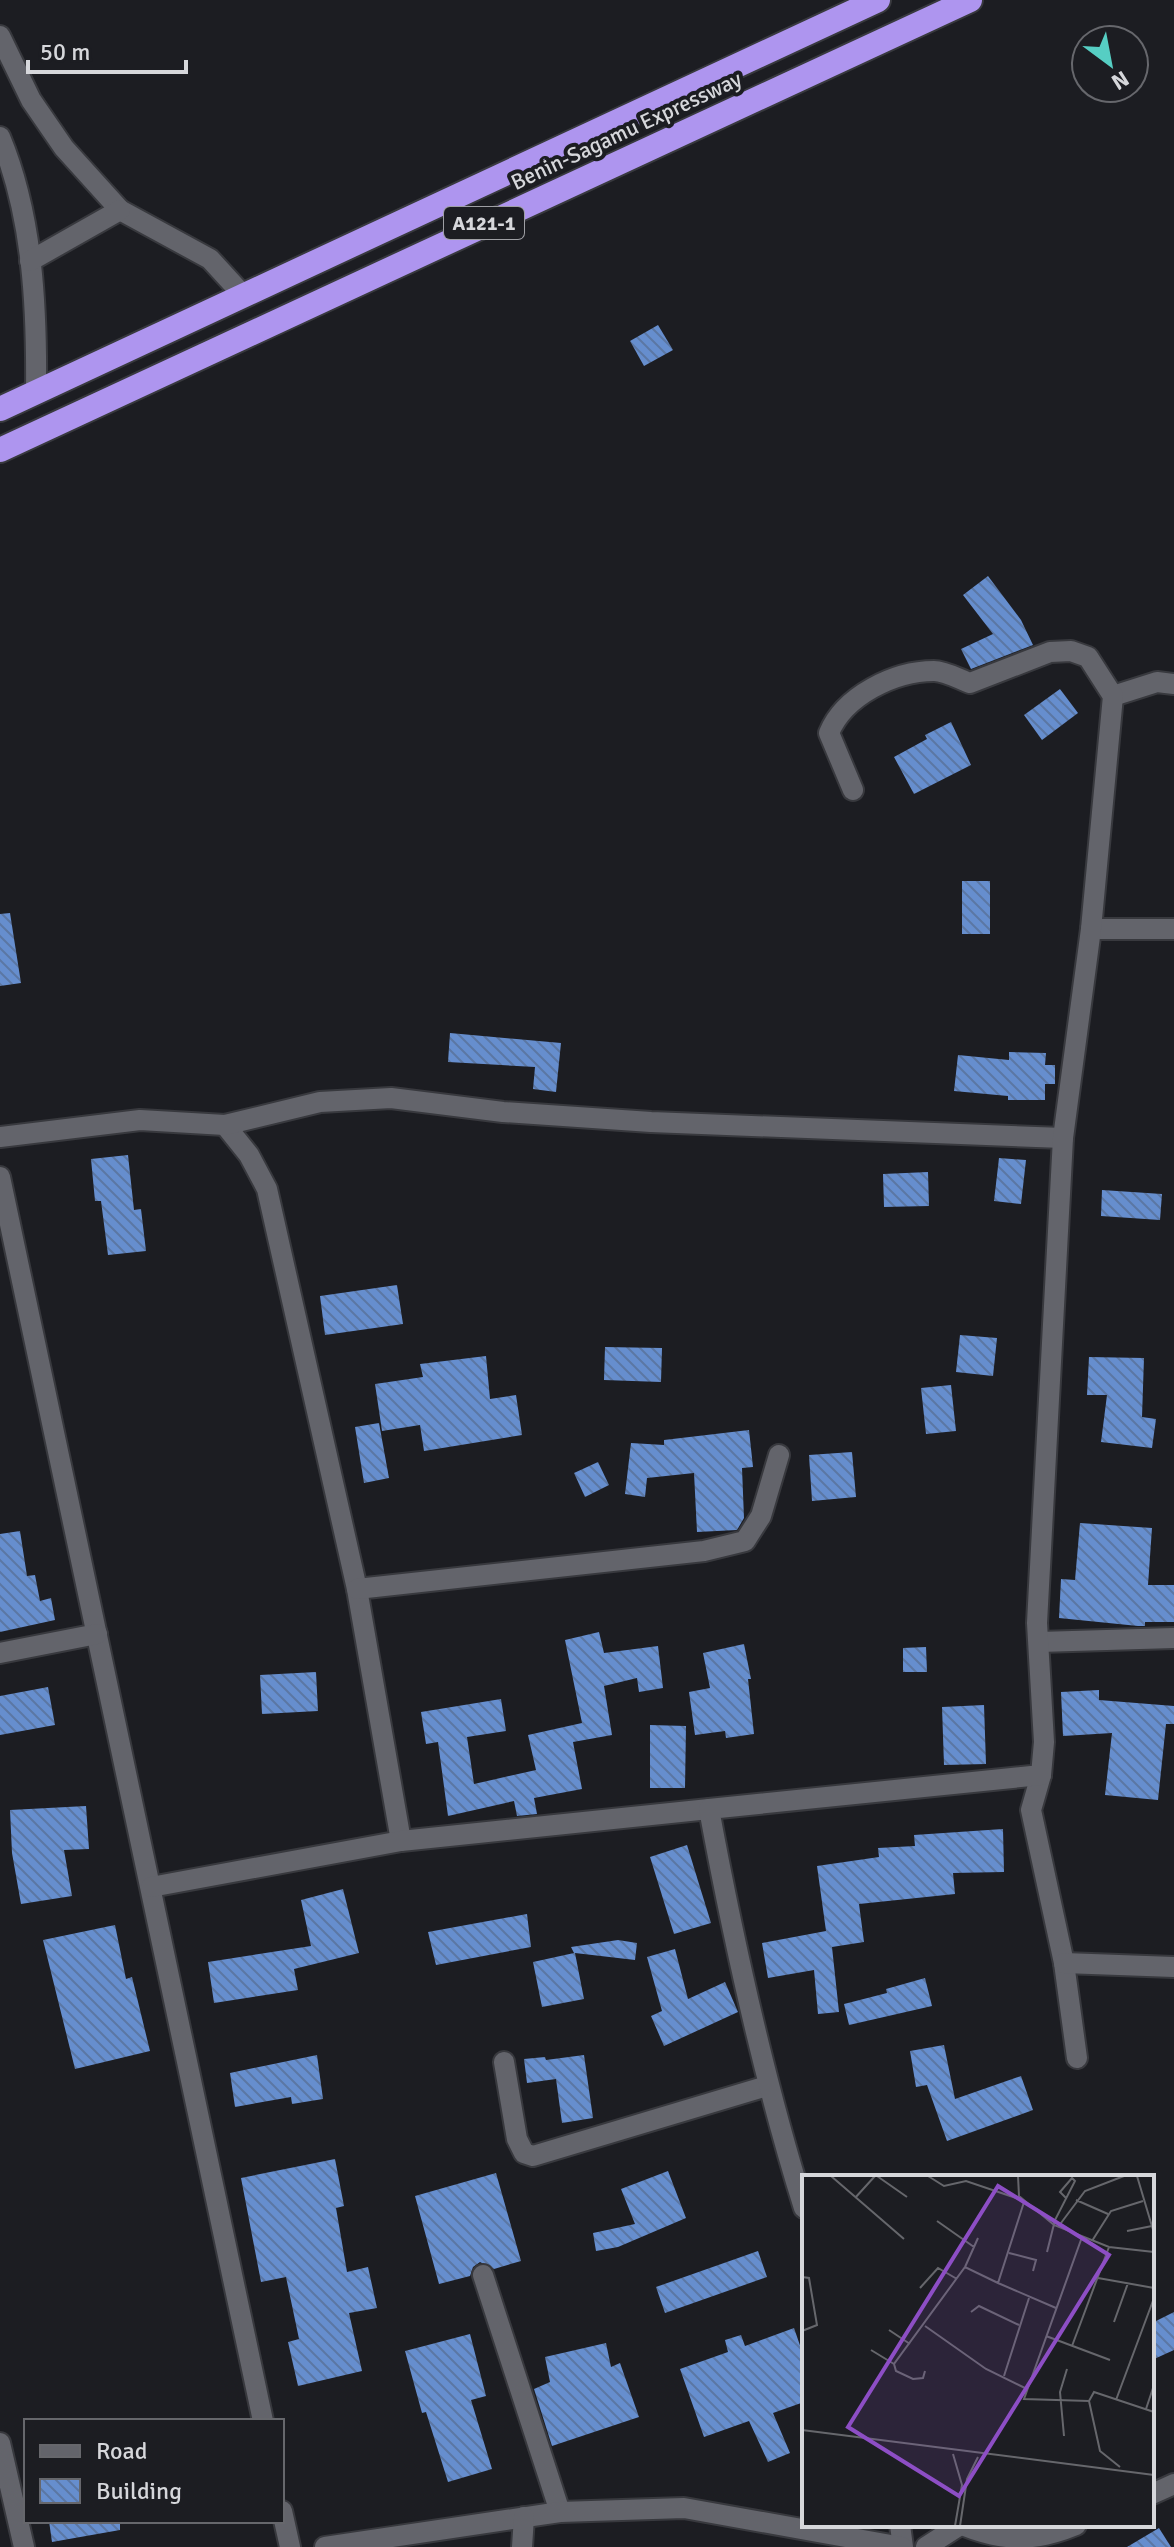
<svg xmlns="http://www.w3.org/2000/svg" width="1174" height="2547" font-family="Signika,sans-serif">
	<defs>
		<pattern id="building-back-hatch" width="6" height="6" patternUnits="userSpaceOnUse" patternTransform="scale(2)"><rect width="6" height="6" fill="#668ece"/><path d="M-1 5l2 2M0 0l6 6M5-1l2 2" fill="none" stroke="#5b77a4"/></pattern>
	</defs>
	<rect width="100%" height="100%" fill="#1c1d22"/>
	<!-- building -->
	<g fill="url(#building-back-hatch)">
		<polygon points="658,325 673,350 644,366 630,341"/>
		<polygon points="988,576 1021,620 1033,645 971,669 961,649 993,634 963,595"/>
		<polygon points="1060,689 1078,713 1042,740 1024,715"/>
		<polygon points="951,722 971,765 914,794 894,757 927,739 925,735"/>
		<rect x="962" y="881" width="28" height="53"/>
		<polygon points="10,913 21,983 0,986 0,914"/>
		<polygon points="450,1033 561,1043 556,1092 533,1089 535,1067 448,1062"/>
		<polygon points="1009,1052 1046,1053 1045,1065 1055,1065 1055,1084 1045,1084 1045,1100 1008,1100 1008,1096 954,1091 958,1055 1009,1060"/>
		<polygon points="128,1155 134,1210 141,1209 146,1251 108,1255 101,1201 95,1201 91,1159"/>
		<polygon points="999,1158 1026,1160 1021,1204 994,1201"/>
		<polygon points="928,1172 929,1206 884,1207 883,1174"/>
		<polygon points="1102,1190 1162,1194 1160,1220 1101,1216"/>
		<polygon points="397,1285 403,1324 325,1335 320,1296"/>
		<polygon points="960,1335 997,1338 993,1376 956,1372"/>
		<polygon points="605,1347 662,1348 661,1382 604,1380"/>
		<polygon points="486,1356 490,1399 516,1395 522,1435 424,1451 420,1425 382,1431 375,1384 423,1377 420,1364"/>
		<polygon points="1089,1357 1144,1358 1142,1417 1156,1419 1152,1448 1101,1442 1107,1395 1087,1395"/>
		<polygon points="951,1385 956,1431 926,1434 921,1388"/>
		<polygon points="379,1423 389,1478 364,1483 355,1427"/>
		<polygon points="749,1430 753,1467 742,1468 744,1518 737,1530 697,1532 694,1473 647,1478 645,1497 625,1494 631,1443 664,1445 664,1440"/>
		<polygon points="852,1452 856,1497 812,1501 809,1455"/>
		<polygon points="598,1462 609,1485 585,1497 574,1473"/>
		<polygon points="1080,1523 1152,1528 1148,1585 1174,1585 1174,1622 1145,1622 1145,1626 1138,1626 1059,1618 1061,1579 1075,1580"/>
		<polygon points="20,1531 27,1576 35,1575 40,1601 51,1598 55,1620 0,1632 0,1534"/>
		<polygon points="599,1632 604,1653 658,1646 663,1688 639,1692 637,1678 604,1686 612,1735 573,1742 582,1789 534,1798 537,1814 517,1816 514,1801 448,1816 438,1742 426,1744 421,1712 501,1699 506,1731 467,1737 474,1784 536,1770 528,1735 582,1723 565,1640"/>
		<polygon points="744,1644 751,1679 748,1679 754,1734 726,1738 725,1731 695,1735 689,1692 710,1688 703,1653"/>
		<polygon points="926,1647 927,1672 903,1672 903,1648"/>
		<polygon points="316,1672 318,1711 262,1714 260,1675"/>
		<polygon points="48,1687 55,1725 0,1735 0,1696"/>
		<polygon points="1099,1690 1099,1700 1174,1706 1174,1724 1166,1724 1158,1800 1105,1795 1112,1733 1063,1736 1061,1692"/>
		<polygon points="984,1705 986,1764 944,1765 942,1707"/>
		<polygon points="650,1725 686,1726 685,1788 650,1788"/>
		<polygon points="86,1806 89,1849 64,1850 72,1896 21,1904 12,1853 10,1810"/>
		<polygon points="1003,1829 1004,1872 953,1873 955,1894 859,1904 864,1942 832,1947 839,2012 818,2014 814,1970 768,1978 762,1943 826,1931 817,1866 879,1857 878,1848 915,1846 914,1835"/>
		<polygon points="687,1845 711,1923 674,1934 650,1857"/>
		<polygon points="343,1889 359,1953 294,1969 298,1990 214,2003 208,1962 311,1946 301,1900"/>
		<polygon points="527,1914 531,1947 436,1965 428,1932"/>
		<polygon points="115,1925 126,1979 132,1977 150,2051 75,2069 43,1940"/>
		<polygon points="618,1940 637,1943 635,1960 575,1953 584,1999 542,2007 533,1962 574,1953 571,1947"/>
		<polygon points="675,1949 688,1999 725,1982 738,2012 664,2046 651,2016 662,2011 647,1957"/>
		<polygon points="925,1978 932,2006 849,2025 844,2004 887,1993 886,1989"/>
		<polygon points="944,2045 955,2099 1021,2076 1033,2110 947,2141 927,2085 916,2087 910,2051"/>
		<polygon points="317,2055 323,2099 292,2104 291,2097 235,2107 230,2073"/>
		<polygon points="584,2055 593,2118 562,2123 556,2079 527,2083 524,2059 545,2057 546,2060"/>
		<polygon points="335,2159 344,2206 336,2208 347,2272 368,2267 377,2308 349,2313 362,2371 298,2386 288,2342 299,2339 286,2277 261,2282 241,2178"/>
		<polygon points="668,2171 686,2218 618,2247 596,2251 593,2233 635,2224 621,2189"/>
		<polygon points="496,2173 521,2261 494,2269 480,2262 473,2267 470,2276 439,2284 415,2196"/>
		<polygon points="758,2251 767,2277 665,2313 656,2287"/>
		<polygon points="1174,2312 1174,2350 1152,2360 1152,2323"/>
		<polygon points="794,2328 804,2357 804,2402 773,2413 790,2453 768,2462 749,2421 704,2437 680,2369 728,2352 725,2340 741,2335 745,2346"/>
		<polygon points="470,2334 486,2396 471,2400 492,2469 448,2482 426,2412 422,2413 405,2351"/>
		<polygon points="606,2343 611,2367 620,2363 639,2417 552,2446 534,2389 550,2382 545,2357"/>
		<polygon points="49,2521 120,2521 120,2530 52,2542"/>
		<polygon points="1159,2528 1171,2547 1127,2547"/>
	</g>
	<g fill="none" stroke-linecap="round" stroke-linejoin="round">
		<defs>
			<g id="street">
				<polyline points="0,36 31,100 64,148 120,210 210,259 242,294"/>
				<path d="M0,137C33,216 37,308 36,393"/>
				<polyline points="30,261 120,210"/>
				<polyline points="1113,696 1157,682 1174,684"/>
				<polyline points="1091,929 1174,929"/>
				<polyline points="225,1125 249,1155 267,1189 357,1589 401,1841"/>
				<polyline points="0,1137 140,1120 225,1125 320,1102 391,1098 503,1112 651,1122 1063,1138"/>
				<polyline points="0,1177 263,2421"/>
				<polyline points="357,1589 704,1551 745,1541 761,1516 779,1455"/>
				<polyline points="1039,1642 1174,1638"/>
				<polyline points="0,1653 97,1634"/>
				<polyline points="1041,1775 1031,1810 1064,1963 1077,2058"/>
				<polyline points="151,1887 401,1841 709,1809"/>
				<polyline points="1064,1963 1174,1967"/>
				<polyline points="504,2062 517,2139 524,2153 533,2156 767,2086"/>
				<path d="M804,2208C763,2077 734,1944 709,1809L1041,1775L1044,1742L1037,1623L1063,1138L1091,929L1113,696L1088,657L1071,651L1050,652L970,683C959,679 945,671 934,671C894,671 844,696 829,733L853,790"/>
				<polyline points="483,2275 560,2512"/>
				<polyline points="0,2443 24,2547"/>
				<polyline points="1152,2494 1174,2484"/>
				<polyline points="282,2511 290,2547"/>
				<polyline points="900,2525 903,2547"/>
				<path d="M962,2525C1004,2542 1035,2542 1076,2525"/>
				<polyline points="325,2547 560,2512 684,2508 902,2547"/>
				<polyline points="522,2547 524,2517"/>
				<polyline points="926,2547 960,2525"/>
			</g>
			<g id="highway">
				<polyline points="0,409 878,0"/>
				<polyline points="0,450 970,0"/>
			</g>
		</defs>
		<!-- street casing -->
		<use href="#street" stroke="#38393e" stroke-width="24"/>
		<!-- highway casing -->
		<use href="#highway" stroke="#38393e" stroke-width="28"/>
		<!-- street -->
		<use href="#street" stroke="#63646b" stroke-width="20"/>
		<!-- highway -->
		<use href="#highway" stroke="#ae95ef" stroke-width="24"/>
	</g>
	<g text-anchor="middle" stroke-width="8" stroke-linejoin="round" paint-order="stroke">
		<!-- shield labels -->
		<rect fill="#1c1d22" stroke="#9e9fa4" stroke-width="2" x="444" y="207" width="80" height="32" rx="6"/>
		<g font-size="20" font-weight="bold" fill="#d6d7db">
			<text x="484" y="230">A121-1</text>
		</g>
		<!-- street labels -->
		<g font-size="22" fill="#d6d7db" stroke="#1c1d22">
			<text transform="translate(626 130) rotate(-25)" y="8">Benin-Sagamu Expressway</text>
		</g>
	</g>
	<!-- overview -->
	<g transform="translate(802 2175)">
		<rect width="352" height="352" fill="#1c1d22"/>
		<path fill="none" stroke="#66676c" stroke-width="2" d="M29,1L102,64M75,1L105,22M126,1L142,11L164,6L220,25M216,1L217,21L252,50L307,72L352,77M335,1L352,58M53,23L73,1M274,25L306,39M135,46L172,72M256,52L283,16L322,1M325,56L350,51M280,62L222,224L287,226L292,217L352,237M290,66L309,36L341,26M245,77L253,45L273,6L270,3L258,17L264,23M207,78L234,85L231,96M163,92L176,63M0,102L7,103L15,150L0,156M296,103L352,113M196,108L254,133M118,113L136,93L155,104M169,137L177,131L217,150M312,147L326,108M123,151L184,194L225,214M87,155L108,169M244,161L308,185M270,171L307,72M69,175L92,189M123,196L121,203L111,204L94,196L92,189L163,92L196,108L222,27M202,201L227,123M314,225L352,123M287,226L298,276L318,292M344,234L352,210M0,255L352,300M262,261L258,217L265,194M151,279L160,310L153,351M158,351L165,304L176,282"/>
		<path fill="#8d4ec5" fill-opacity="0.15" stroke="#8d4ec5" stroke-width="4" d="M196,11L307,80L157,321L46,252Z"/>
		<rect width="352" height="352" fill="none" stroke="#d6d7db" stroke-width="4"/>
	</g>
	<!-- legend -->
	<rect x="24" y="2419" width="260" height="104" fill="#1c1d22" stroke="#66676c" stroke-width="2"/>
	<rect x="40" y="2445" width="40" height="12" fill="#63646b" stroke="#66676c" stroke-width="2"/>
	<text x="96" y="2459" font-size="24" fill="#d6d7db">Road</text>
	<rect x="40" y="2479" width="40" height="24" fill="url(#building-back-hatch)" stroke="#66676c" stroke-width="2"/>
	<text x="96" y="2499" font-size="24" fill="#d6d7db">Building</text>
	<!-- north arrow -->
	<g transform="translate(1110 64) rotate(148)"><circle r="38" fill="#1c1d22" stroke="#66676c" stroke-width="2"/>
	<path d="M0-6L14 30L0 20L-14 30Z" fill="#56cec3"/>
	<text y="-12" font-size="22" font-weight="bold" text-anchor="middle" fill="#d6d7db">N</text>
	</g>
	<!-- scale -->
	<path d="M28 60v12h158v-12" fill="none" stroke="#d6d7db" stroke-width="4"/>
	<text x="40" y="60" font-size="24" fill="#d6d7db" stroke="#1c1d22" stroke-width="6" paint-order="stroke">50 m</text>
</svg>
